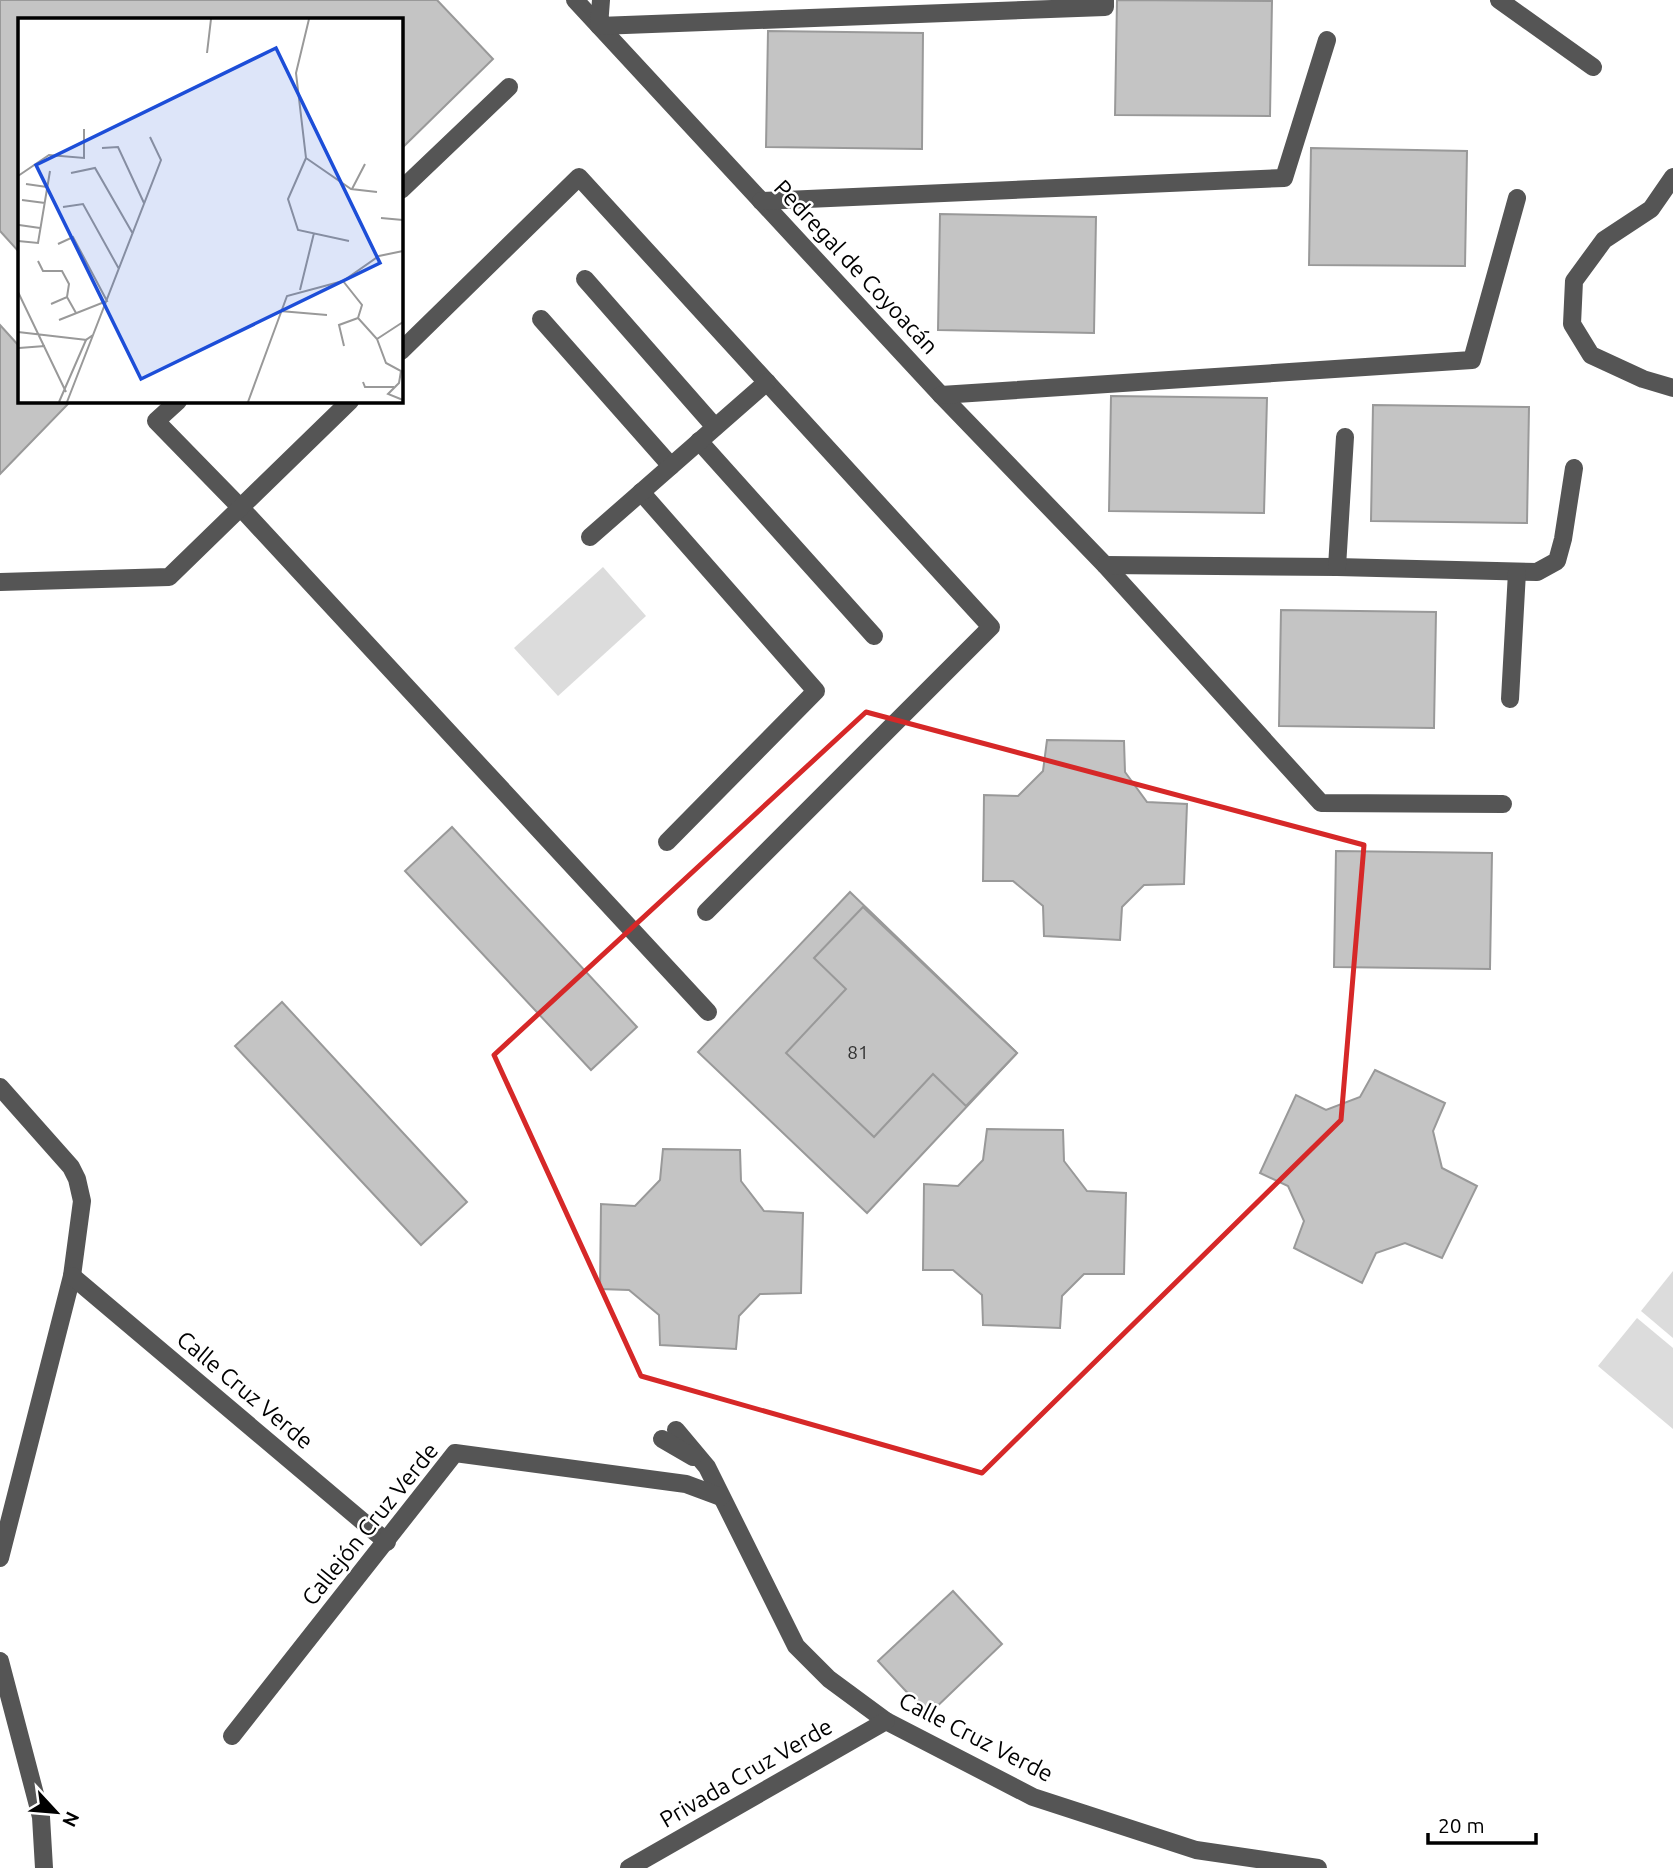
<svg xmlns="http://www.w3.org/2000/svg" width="1673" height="1868" font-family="Ubuntu,sans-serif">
	<rect width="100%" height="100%" fill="#fff"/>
	<!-- green -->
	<g fill="#dcdcdc">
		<polygon points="603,567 646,616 558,696 514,648"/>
		<polygon points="1673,1271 1673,1338 1641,1311"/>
		<polygon points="1637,1318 1673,1348 1673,1429 1598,1366"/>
	</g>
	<!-- building -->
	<g fill="#c4c4c4" stroke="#999" stroke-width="2">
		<polygon points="0,0 437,0 493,59 401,149 401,19 19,19 19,252 0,231"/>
		<polygon points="1117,0 1272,1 1270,116 1115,115"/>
		<polygon points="768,31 923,33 922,149 766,147"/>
		<polygon points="1311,148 1467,151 1465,266 1309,265"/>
		<polygon points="940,214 1096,217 1094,333 938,330"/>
		<polygon points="0,325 19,346 19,401 70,402 0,474"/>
		<polygon points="1111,396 1267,398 1264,513 1109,511"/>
		<polygon points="1373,405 1529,407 1527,523 1371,521"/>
		<polygon points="1281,610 1436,612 1434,728 1279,726"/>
		<polygon points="1047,740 1124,741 1125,772 1147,802 1187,804 1184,884 1144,885 1122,907 1120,940 1044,936 1043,906 1013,881 983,881 984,795 1018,796 1043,771"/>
		<polygon points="452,827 637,1027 591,1070 405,871"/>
		<polygon points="1336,851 1492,853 1490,969 1334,967"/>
		<polygon points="850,892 1017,1053 867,1213 698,1052"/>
		<polygon points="863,907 1017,1053 966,1106 933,1074 874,1137 786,1053 846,989 814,958"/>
		<polygon points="282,1002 467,1202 421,1245 235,1046"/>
		<polygon points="1375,1070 1445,1103 1433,1131 1442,1168 1477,1186 1442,1258 1405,1243 1376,1253 1362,1283 1294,1248 1304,1221 1288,1186 1260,1173 1296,1095 1326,1110 1360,1097"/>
		<polygon points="987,1129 1063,1130 1064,1161 1087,1191 1126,1193 1124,1274 1084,1274 1062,1296 1060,1328 983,1325 982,1295 953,1270 923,1270 924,1184 958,1186 983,1160"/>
		<polygon points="663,1149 740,1150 741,1181 764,1211 803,1213 801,1293 760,1294 739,1316 736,1349 660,1345 659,1315 629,1290 600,1289 601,1204 635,1206 660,1180"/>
		<polygon points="953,1591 1002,1644 928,1715 878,1661"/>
	</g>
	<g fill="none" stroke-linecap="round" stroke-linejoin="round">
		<!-- minor -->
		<g stroke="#555" stroke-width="18">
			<polyline points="575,0 941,395 1105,565 1321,803 1503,804"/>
			<polyline points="601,0 599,26 1105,7 1105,0"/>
			<polyline points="1499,0 1593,67"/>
			<polyline points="1673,177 1651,209 1604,240 1574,281 1572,324 1591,355 1643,379 1673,388"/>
			<polyline points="401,190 509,87"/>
			<polyline points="761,201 1284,178 1327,40"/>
			<polyline points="585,279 715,427"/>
			<polyline points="541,319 671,466"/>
			<polyline points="401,351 579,177 991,627 706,912"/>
			<polyline points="941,395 1472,360 1517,198"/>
			<polyline points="178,401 156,421 240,507 708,1012"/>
			<polyline points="699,441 874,636"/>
			<polyline points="641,492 816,691 667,842"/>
			<polyline points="590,537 767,382"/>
			<polyline points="1105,565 1337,567 1537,572 1557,561 1563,539 1574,468"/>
			<polyline points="1337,567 1345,437"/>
			<polyline points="0,582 169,577 350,401"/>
			<polyline points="1510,699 1517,572"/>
			<polyline points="0,1087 71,1167 77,1179 82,1201 72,1276 0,1558"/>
			<polyline points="72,1276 387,1542"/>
			<polyline points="676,1430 707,1467 796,1646 829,1679 886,1721 1033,1797 1196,1850 1318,1868"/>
			<polyline points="662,1439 693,1457"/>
			<polyline points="0,1661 41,1817 44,1868"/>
			<polyline points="232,1736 455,1453 686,1484 721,1497"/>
			<polyline points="629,1868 886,1721"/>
		</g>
	</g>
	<!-- marked area -->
	<path fill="none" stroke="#d62828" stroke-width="5" stroke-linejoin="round" d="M866,712L1364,845L1341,1120L982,1473L641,1376L494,1055Z"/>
	<g text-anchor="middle" stroke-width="5" stroke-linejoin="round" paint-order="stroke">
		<!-- number labels -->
		<g font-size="19" fill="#313131">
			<text x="858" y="1059">81</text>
		</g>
		<!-- street labels -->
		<g font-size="23" fill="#000" stroke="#fff">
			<text transform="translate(856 267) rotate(47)" y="8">Pedregal de Coyoacán</text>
			<text transform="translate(245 1390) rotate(40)" y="8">Calle Cruz Verde</text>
			<text transform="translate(370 1524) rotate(-51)" y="8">Callejón Cruz Verde</text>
			<text transform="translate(976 1737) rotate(27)" y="8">Calle Cruz Verde</text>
			<text transform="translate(746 1773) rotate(-30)" y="8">Privada Cruz Verde</text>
		</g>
	</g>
	<!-- overview -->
	<g transform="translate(18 18)">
		<rect width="385" height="385" fill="#fff"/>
		<path fill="none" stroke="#999" stroke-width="2" d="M291,1L278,55L288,140L270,181L280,212L331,223M189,35L193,1M84,130L100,129L126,185M288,140L333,171L359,174M53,155L77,150L115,216M0,158L31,137L66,140V111M8,166L29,169M334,171L347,146M4,182L27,185M45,189L65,186L101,251M363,200L385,202M1,207L22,210M0,223L20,225L32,153M40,226L55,219L89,283L41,302M20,243L25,253H44L51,266L49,279M325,263L344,287L340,300L359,321L368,345L383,353L381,365L370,376L385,382M282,272L296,215M0,274L48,374M33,286L49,279L58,295M262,293L309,297M0,314L69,322M359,321L385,304M326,328L321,307L340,300M1,330L27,328M345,364L347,369H376M41,384L68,322L75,317M49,384L143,142L132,119M230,384L269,278L325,263L361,238L385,233"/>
		<path fill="#1d4ed8" fill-opacity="0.15" stroke="#1d4ed8" stroke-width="3.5" d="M258,30L362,245L123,361L18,147Z"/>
		<rect width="385" height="385" fill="none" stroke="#000" stroke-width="3.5"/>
	</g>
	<!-- north arrow -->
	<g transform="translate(56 1812) rotate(116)" stroke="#ffffff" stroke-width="5" paint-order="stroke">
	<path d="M0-5L12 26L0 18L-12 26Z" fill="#000000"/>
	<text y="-10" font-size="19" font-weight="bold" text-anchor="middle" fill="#000000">N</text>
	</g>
	<!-- scale -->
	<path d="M1428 1833v10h108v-10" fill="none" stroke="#000000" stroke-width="3.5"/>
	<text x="1438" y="1833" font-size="21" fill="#000000" stroke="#ffffff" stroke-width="5" paint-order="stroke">20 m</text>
</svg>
